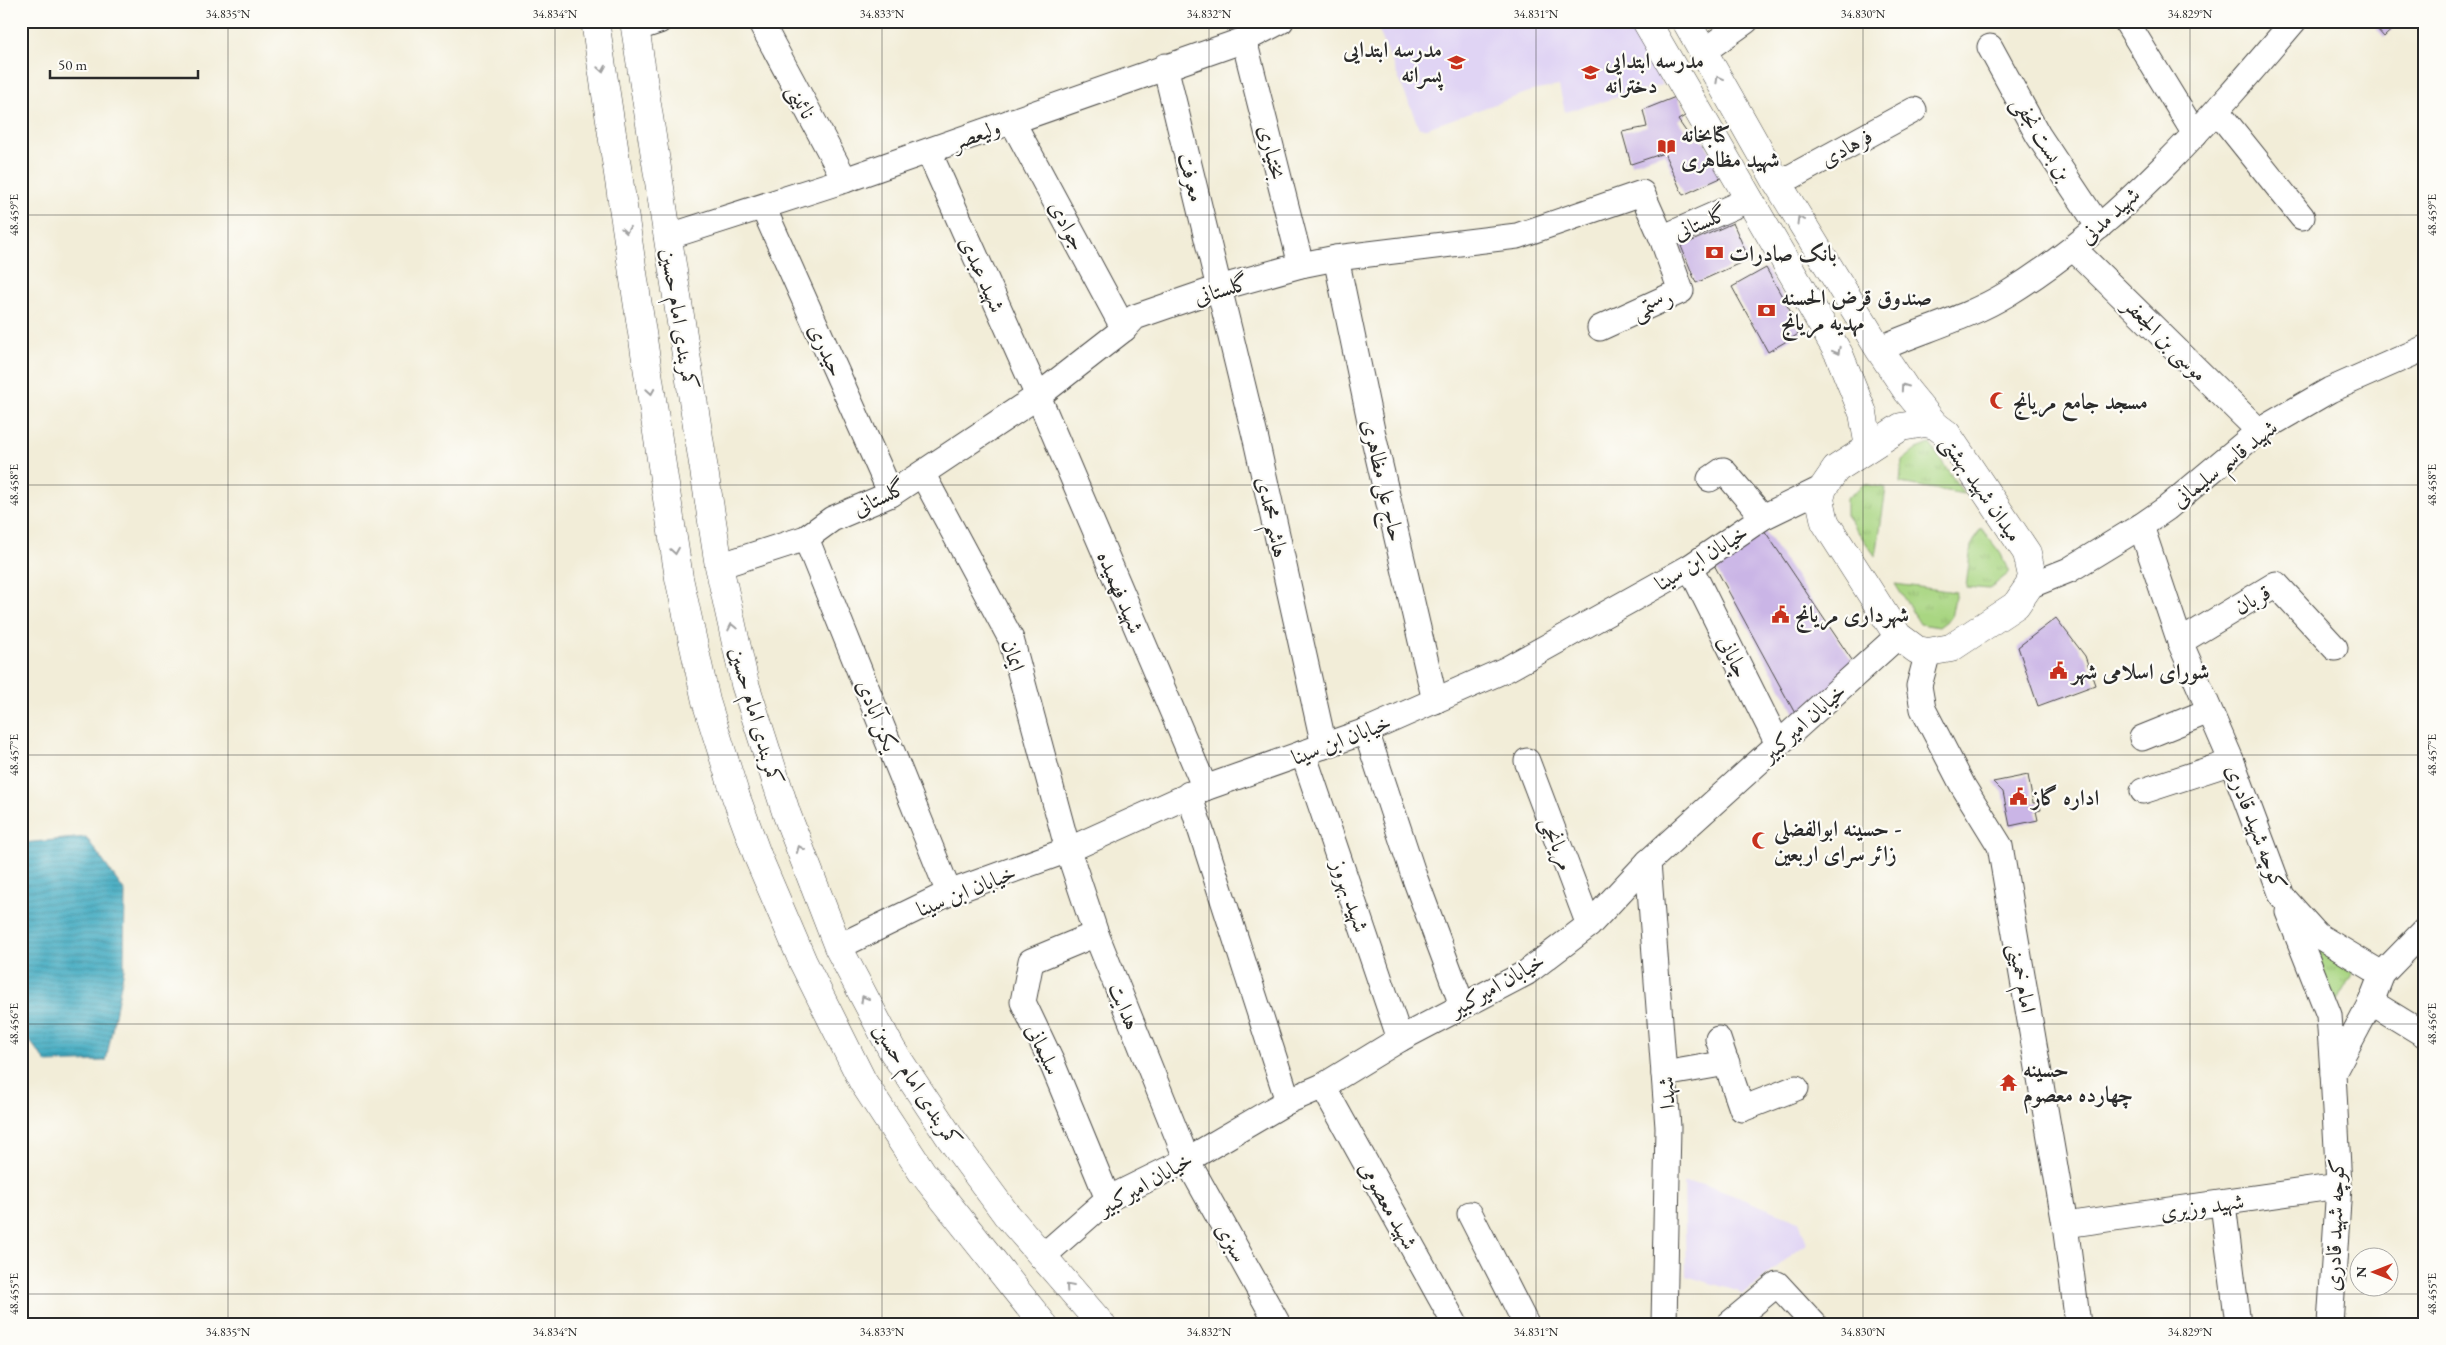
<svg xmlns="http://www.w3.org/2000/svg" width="2446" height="1345" font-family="'EB Garamond',Amiri,serif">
	<defs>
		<pattern id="grass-tufts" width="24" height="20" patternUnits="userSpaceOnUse" patternTransform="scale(1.25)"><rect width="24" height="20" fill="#a9d682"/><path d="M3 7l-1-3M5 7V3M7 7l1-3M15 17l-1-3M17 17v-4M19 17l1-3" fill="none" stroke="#92b870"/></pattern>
		<pattern id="water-rules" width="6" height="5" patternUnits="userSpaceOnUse" patternTransform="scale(1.25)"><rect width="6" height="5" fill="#41aac1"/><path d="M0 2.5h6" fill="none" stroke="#378b9d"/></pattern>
	</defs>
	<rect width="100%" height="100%" fill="#fdfcf7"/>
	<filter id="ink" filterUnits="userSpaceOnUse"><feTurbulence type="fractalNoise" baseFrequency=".02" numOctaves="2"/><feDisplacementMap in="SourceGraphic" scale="10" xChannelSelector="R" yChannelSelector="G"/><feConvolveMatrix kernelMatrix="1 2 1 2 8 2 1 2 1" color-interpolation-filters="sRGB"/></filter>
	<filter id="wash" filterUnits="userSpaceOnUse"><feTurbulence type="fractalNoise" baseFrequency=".0096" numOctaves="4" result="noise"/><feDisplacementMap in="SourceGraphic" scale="20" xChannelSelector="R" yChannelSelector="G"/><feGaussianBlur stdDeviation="1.12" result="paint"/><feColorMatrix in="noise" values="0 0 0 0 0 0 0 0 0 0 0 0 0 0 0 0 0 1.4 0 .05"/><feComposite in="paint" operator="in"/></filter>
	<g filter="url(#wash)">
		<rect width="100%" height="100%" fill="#f2edd8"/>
		<!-- built -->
		<g fill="#e0d4f4">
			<polygon points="1375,21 1627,21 1652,62 1662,85 1565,112 1559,86 1532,91 1427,128 1419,128"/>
			<polygon points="1684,1183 1704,1184 1799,1221 1807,1243 1742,1295 1737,1291 1686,1276"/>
		</g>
		<!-- grass -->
		<g fill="url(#grass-tufts)" stroke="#6a8056">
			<polygon points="1930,444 1964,494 1900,483 1902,461 1917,449"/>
			<polygon points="1864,484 1886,488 1876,557 1846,515 1846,499"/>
			<polygon points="1981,528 2001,554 2009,573 1989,589 1966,587 1971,546"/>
			<polygon points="1895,584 1956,592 1951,618 1939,627 1920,624"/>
			<polygon points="2317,935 2359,962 2329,1015"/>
		</g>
		<!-- water -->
		<polygon fill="url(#water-rules)" stroke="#366a76" points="86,837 125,892 124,969 106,1061 47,1063 21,1030 21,846 23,843"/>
		<g id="blocks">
			<!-- building -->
			<g fill="#cab5e6">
				<polygon points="2370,21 2401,21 2384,37"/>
				<polygon points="1678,96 1685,116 1678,120 1692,140 1701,137 1725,176 1683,195 1664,153 1631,164 1622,132 1647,127 1643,110"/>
				<polygon points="1733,223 1749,259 1696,283 1681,246"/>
				<polygon points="1766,268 1802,332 1768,352 1732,287"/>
				<polygon points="1762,527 1856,666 1797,717 1713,563"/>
				<polygon points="2056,618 2085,656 2095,685 2038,706 2018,647"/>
				<polygon points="2028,775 2033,803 2039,802 2041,810 2036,811 2038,820 2010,826 2003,792 1993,782"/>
			</g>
		</g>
	</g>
	<g filter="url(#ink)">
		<use href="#blocks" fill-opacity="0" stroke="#494845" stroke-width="1"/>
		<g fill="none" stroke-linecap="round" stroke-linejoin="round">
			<defs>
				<g id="minor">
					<polyline points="760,21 845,180"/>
					<polyline points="2126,21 2195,134"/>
					<polyline points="635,29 659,21"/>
					<polyline points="1244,40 1301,265"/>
					<polyline points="1990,47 2038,135 2099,227"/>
					<polyline points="1704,51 1746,21"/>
					<polyline points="1165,66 1256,440 1324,746"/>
					<polyline points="2217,111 2302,217"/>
					<polyline points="1012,121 1124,329"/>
					<polyline points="929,152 1038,396 1205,788"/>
					<polyline points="1778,184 1914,110"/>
					<polyline points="763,207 891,494"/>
					<polyline points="667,237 845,180 1244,40 1281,21"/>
					<polyline points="2073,248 2259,431"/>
					<polyline points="1336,258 1373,435 1435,701"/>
					<polyline points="1600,328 1681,291 1662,238"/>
					<path d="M1879,349C1921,330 1968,318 2007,294C2120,225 2209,121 2294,21"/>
					<polyline points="923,475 1011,639 1068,850 1096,934 1187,1160 1278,1324"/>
					<polyline points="1710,479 1723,470 1763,517"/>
					<polyline points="2141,526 2180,642 2232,762 2282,896 2317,935 2382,974 2371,1002 2333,1073 2339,1186 2330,1324"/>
					<polyline points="806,538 949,893"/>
					<polyline points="719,566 806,538 832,519 891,494 1038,396 1124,329 1135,317 1219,288 1301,265 1336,258 1517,236 1642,193 1662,238 1750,199"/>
					<polyline points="1690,567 1778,744"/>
					<polyline points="2029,586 2069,570 2141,526 2167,508 2259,431 2330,390 2425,348"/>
					<polyline points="2180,642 2276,584 2335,648"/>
					<polyline points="1928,652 1919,686 1923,709 1963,786 2000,846 2065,1225 2078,1324"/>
					<polyline points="1366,731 1414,876 1462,1005"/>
					<polyline points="2142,738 2209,711"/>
					<polyline points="1303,753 1400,1039"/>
					<polyline points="1527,761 1589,925"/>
					<polyline points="2143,791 2232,762"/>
					<polyline points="1189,794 1288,1101"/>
					<polyline points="1648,862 1668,1127 1664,1324"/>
					<polyline points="2288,912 2329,1015 2333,1073"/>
					<polyline points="1096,934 1031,961 1023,1002 1052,1063 1108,1199"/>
					<polyline points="838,947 949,893 1068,850 1205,788 1366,731 1507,669 1690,567 1763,517 1823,488"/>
					<polyline points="2382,974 2425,930"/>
					<polyline points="2371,1002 2425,1035"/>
					<polyline points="1718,1039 1742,1109 1796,1088"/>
					<polyline points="1664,1074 1727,1063"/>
					<polyline points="1323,1086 1455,1324"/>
					<polyline points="2223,1204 2238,1324"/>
					<polyline points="1470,1214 1526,1324"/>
					<polyline points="2065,1225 2339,1186"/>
					<polyline points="1042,1257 1108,1199 1187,1160 1288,1101 1323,1086 1400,1039 1526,973 1589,925 1648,862 1898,636"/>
					<polyline points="1729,1324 1777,1284 1814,1324"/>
				</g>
				<g id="major">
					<polyline points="595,21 679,578 706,701 736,797 758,857 803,962 863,1082 922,1172 1043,1324"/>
					<polyline points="634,21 719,566 745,684 787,815 838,947 892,1050 951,1139 1006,1214 1101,1324"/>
					<polyline points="1646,21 1839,354 1863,413 1869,447"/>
					<polyline points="1686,21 1778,184 1879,349 1907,391 1935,425"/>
					<polygon points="1925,423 1935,425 1947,434 2027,553 2032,576 2029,586 2016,605 1951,648 1928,652 1917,650 1898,636 1825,522 1820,499 1823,488 1836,469 1901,427"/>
				</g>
			</defs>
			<!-- minor casing -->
			<use href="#minor" stroke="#494845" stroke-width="27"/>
			<!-- major casing -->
			<use href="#major" stroke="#494845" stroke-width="29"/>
			<!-- minor -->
			<use href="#minor" stroke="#fff" stroke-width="25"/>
			<!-- major -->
			<use href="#major" stroke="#fff" stroke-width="28"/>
		</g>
		<!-- one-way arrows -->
		<defs><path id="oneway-chevron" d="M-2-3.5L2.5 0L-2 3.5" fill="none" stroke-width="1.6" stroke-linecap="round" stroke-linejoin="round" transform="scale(1.25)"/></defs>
		<g stroke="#a0a0a0">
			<use href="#oneway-chevron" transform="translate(602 69) rotate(81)"/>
			<use href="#oneway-chevron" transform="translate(1719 79) rotate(-119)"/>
			<use href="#oneway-chevron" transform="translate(1800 220) rotate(-121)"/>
			<use href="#oneway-chevron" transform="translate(626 230) rotate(81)"/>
			<use href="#oneway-chevron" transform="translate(1837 351) rotate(62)"/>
			<use href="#oneway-chevron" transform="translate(1904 387) rotate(-125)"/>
			<use href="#oneway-chevron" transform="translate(651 391) rotate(81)"/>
			<use href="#oneway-chevron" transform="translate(675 551) rotate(81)"/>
			<use href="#oneway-chevron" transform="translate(732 627) rotate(-102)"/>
			<use href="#oneway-chevron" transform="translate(800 849) rotate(-112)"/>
			<use href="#oneway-chevron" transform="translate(864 999) rotate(-119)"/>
			<use href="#oneway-chevron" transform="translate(1069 1287) rotate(-131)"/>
		</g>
	</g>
	<!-- ticks -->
	<path fill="none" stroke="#2b2b2b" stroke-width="1" stroke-opacity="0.45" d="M228,21V1324M555,21V1324M882,21V1324M1209,21V1324M1536,21V1324M1863,21V1324M2190,21V1324M21,215H2425M21,485H2425M21,755H2425M21,1024H2425M21,1294H2425"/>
	<!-- icons -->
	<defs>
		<symbol id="school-bare" viewBox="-9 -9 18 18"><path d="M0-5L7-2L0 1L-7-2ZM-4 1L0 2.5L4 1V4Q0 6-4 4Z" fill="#c8321e" stroke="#fdfcf7" stroke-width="2.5" paint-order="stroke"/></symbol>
		<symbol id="library-bare" viewBox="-9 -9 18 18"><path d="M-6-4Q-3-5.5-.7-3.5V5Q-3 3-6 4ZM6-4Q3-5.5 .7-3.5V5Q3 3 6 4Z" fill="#c8321e" stroke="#fdfcf7" stroke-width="2.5" paint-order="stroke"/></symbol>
		<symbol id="bank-bare" viewBox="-9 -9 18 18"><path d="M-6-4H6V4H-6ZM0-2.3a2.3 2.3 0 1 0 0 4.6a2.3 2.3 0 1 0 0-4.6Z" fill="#c8321e" stroke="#fdfcf7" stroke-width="2.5" paint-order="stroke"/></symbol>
		<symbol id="mosque-bare" viewBox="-9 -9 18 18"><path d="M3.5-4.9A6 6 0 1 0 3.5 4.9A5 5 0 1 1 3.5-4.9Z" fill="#c8321e" stroke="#fdfcf7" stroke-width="2.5" paint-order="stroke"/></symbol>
		<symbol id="civic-bare" viewBox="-9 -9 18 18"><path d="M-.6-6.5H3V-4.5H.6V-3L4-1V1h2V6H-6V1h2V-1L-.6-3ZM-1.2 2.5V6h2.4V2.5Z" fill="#c8321e" stroke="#fdfcf7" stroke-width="2.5" paint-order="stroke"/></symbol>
		<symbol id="temple-bare" viewBox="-9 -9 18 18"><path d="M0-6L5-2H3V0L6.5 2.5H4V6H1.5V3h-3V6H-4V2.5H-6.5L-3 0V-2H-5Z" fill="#c8321e" stroke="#fdfcf7" stroke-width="2.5" paint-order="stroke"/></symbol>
	</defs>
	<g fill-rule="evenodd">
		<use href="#school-bare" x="1444" y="50" width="25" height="25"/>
		<use href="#school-bare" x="1578" y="60" width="25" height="25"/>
		<use href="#library-bare" x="1654" y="134" width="25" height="25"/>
		<use href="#bank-bare" x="1702" y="240" width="25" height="25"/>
		<use href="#bank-bare" x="1754" y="298" width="25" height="25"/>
		<use href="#mosque-bare" x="1986" y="388" width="25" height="25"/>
		<use href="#civic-bare" x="1768" y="602" width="25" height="25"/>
		<use href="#civic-bare" x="2046" y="658" width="25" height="25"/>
		<use href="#civic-bare" x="2006" y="784" width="25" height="25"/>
		<use href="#mosque-bare" x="1748" y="828" width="25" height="25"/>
		<use href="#temple-bare" x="1996" y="1070" width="25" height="25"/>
	</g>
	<g text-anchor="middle" stroke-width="4.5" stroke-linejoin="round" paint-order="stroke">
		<!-- poi labels -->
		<g font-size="22" font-weight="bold" fill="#2b2b2b" stroke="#fdfcf7" text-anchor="start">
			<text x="1442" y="57" text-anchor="end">مدرسه ابتدایی<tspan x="1442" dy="25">پسرانه</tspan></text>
			<text x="1605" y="68">مدرسه ابتدایی<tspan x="1605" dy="25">دخترانه</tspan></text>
			<text x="1681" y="142">کتابخانه<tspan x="1681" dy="25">شهید مظاهری</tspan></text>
			<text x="1729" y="261">بانک صادرات</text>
			<text x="1781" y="305">صندوق قرض الحسنه<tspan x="1781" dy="25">مهدیه مریانج</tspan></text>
			<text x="2013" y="409">مسجد جامع مریانج</text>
			<text x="1795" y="622">شهرداری مریانج</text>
			<text x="2072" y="679">شورای اسلامی شهر</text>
			<text x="2032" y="805">اداره گاز</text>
			<text x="1774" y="836">حسینه ابوالفضلی -<tspan x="1774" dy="25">زائر سرای اربعین</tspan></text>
			<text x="2023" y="1077">حسینه<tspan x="2023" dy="25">چهارده معصوم</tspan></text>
		</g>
		<!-- street labels -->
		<g font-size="22" fill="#2b2b2b" stroke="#fdfcf7">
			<text transform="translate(802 101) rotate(62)" y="8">نائینی</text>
			<text transform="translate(976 134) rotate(-20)" y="8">ولیعصر</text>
			<text transform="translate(2043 138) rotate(59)" y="8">بن بست نجفی</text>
			<text transform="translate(1846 147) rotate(-29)" y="8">فرهادی</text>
			<text transform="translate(1273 152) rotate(76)" y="8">بختیاری</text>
			<text transform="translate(1192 177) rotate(76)" y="8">معرفت</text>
			<text transform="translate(2109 215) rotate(-42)" y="8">شهید مدنی</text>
			<text transform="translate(1700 222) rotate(-23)" y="8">گلستانی</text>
			<text transform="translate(1068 225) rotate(62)" y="8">جوادی</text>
			<text transform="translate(983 274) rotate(66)" y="8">شهید عبدی</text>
			<text transform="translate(1221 289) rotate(-17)" y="8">گلستانی</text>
			<text transform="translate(1652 304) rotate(-25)" y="8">رستمی</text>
			<text transform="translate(680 319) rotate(81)" y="8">کمربندی امام حسین</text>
			<text transform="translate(2166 339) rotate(45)" y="8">موسی بن الجعفر</text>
			<text transform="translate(827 350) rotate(66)" y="8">حیدری</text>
			<text transform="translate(2224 463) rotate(-38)" y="8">شهید قاسم سلیمانی</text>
			<text transform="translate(1384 480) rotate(77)" y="8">حاج علی مظاهری</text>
			<text transform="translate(1982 488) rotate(55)" y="8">میدان شهید بهشتی</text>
			<text transform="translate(879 497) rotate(-26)" y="8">گلستانی</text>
			<text transform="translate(1273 517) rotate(78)" y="8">هاشم محمدی</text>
			<text transform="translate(1701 557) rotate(-32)" y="8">خیابان ابن سینا</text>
			<text transform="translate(1121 592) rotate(67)" y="8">شهید فهمیده</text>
			<text transform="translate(2252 599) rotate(-29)" y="8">قربان</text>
			<text transform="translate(1014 655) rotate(72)" y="8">ایمان</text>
			<text transform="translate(1734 656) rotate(64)" y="8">چایانی</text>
			<text transform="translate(878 715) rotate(68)" y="8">یکن آبادی</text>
			<text transform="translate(757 716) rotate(74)" y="8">کمربندی امام حسین</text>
			<text transform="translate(1803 722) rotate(-42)" y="8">خیابان امیرکبیر</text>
			<text transform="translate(1341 739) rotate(-21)" y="8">خیابان ابن سینا</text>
			<text transform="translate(2257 827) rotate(69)" y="8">کوچه شهید قادری</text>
			<text transform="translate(1558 843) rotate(69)" y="8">مریانجی</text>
			<text transform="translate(966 890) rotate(-22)" y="8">خیابان ابن سینا</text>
			<text transform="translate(1351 896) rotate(71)" y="8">شهید بهروز</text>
			<text transform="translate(2023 978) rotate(80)" y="8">امام خمینی</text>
			<text transform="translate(1497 984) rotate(-30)" y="8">خیابان امیرکبیر</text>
			<text transform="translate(1125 1006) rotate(68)" y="8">هدایت</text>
			<text transform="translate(1044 1049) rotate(65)" y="8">سلیمانی</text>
			<text transform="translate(918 1085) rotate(57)" y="8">کمربندی امام حسین</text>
			<text transform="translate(1666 1093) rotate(-94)" y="8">شهدا</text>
			<text transform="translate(1145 1183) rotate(-30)" y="8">خیابان امیرکبیر</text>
			<text transform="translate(1389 1205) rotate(61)" y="8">شهید معصومی</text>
			<text transform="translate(2202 1206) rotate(-8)" y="8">شهید وزیری</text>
			<text transform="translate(2334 1225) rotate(-88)" y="8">کوچه شهید قادری</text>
			<text transform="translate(1232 1242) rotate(61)" y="8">سبزی</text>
		</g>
	</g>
	<!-- margin -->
	<rect width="2446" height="1345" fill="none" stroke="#fdfcf7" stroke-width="55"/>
	<!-- north arrow -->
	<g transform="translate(2374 1272) rotate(270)"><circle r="24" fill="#fdfcf7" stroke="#a9a8a5"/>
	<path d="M0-4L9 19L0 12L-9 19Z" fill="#c8321e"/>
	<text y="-8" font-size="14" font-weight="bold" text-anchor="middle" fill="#2b2b2b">N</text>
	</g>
	<!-- scale -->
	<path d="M50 70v8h148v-8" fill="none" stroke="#2b2b2b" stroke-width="2.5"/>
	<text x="58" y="70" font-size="15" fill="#2b2b2b" stroke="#fdfcf7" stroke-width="4" paint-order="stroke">50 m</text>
	<rect x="28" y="28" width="2390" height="1290" fill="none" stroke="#2b2b2b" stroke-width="2"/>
	<g font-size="12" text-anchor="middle" fill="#2b2b2b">
		<text x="228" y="18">34.835°N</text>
		<text x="555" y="18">34.834°N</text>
		<text x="882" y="18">34.833°N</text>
		<text x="1209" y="18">34.832°N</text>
		<text x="1536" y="18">34.831°N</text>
		<text x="1863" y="18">34.830°N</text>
		<text x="2190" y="18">34.829°N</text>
		<text transform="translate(2432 215) rotate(-90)" y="4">48.459°E</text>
		<text transform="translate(14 215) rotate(-90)" y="4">48.459°E</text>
		<text transform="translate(2432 485) rotate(-90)" y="4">48.458°E</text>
		<text transform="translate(14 485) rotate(-90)" y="4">48.458°E</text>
		<text transform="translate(2432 755) rotate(-90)" y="4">48.457°E</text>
		<text transform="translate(14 755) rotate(-90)" y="4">48.457°E</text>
		<text transform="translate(2432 1024) rotate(-90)" y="4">48.456°E</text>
		<text transform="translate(14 1024) rotate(-90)" y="4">48.456°E</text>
		<text transform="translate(2432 1294) rotate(-90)" y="4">48.455°E</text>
		<text transform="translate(14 1294) rotate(-90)" y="4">48.455°E</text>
		<text x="228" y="1336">34.835°N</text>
		<text x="555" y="1336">34.834°N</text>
		<text x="882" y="1336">34.833°N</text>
		<text x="1209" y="1336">34.832°N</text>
		<text x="1536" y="1336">34.831°N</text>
		<text x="1863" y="1336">34.830°N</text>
		<text x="2190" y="1336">34.829°N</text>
	</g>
</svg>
